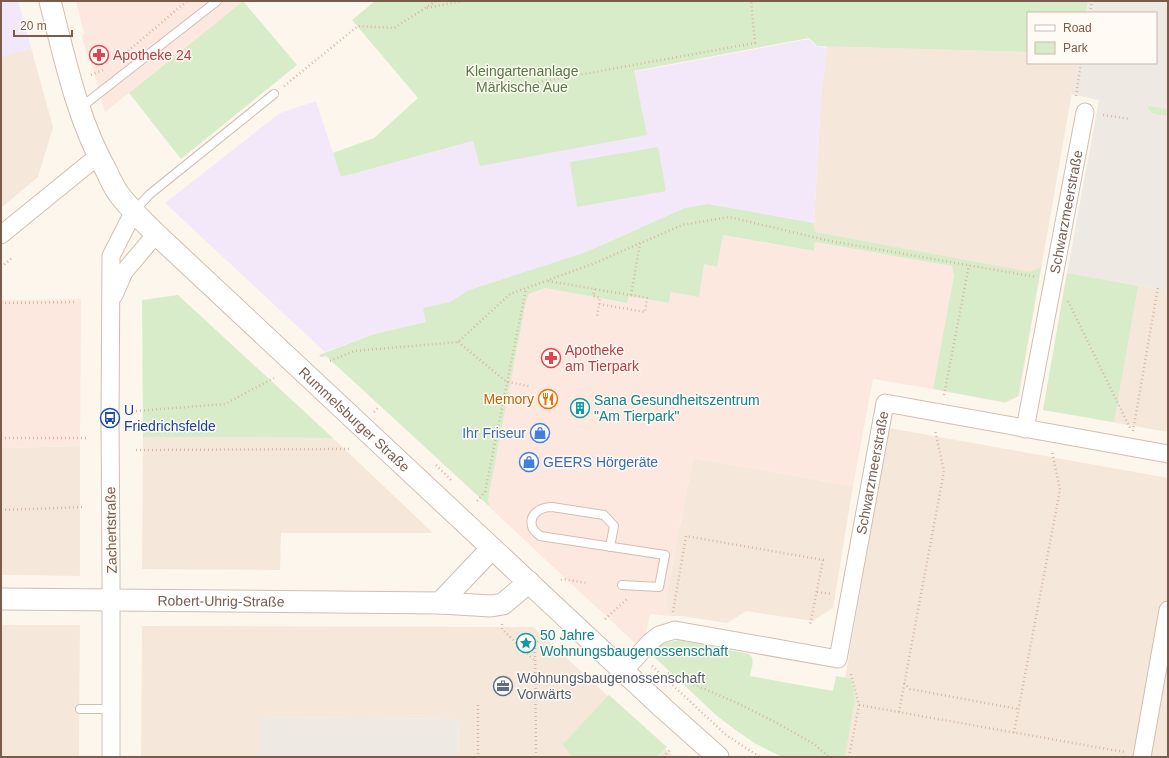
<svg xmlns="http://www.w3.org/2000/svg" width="1169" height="758" font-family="Helvetica,sans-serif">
	<rect width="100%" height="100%" fill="#fdf6ec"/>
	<!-- residential -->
	<g fill="#f5e8da">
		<polygon points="1,1 18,1 53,127 38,177 1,208"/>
		<polygon points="827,46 1028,52 1028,63 1077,63 1019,396 1005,403 933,389 954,275 815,232 814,223 821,97"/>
		<polygon points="1067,273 1168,291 1168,432 1043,410"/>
		<polygon points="889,428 1168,478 1168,757 845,757 855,701 852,679 845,678"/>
		<polygon points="143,437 333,438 433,533 281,533 280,570 142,569"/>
		<polygon points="80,446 80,576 1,575 1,448"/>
		<polygon points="693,458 853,486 833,608 813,621 746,611 727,623 681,616 669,616 665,603"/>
		<polygon points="1,625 80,625 79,757 1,757"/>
		<polygon points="142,626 533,627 674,757 458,757 459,719 259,717 259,757 141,757"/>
	</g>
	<!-- commercial -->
	<g fill="#fde8e0">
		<polygon points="76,1 243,1 105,112 91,61 88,57 86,51 82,36 84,34"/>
		<polygon points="722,235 814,251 815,242 953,266 954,275 933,389 873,379 853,486 693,458 665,603 669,616 650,614 646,634 635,643 490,508 488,500 526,302 529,294 545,288 627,303 629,296 669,303 671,292 705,264 717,266"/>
		<polygon points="81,299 80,446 1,448 1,300"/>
	</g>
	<!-- industrial -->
	<g fill="#efe9e4">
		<polygon points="1088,1 1168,1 1168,291 1067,273 1099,100 1071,94 1077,63 1156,63 1156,13 1086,13"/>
		<polygon points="259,717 459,719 458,757 259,757"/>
	</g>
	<!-- education -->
	<g fill="#f3e8fa">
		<polygon points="1,1 18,1 31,49 1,57"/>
		<polygon points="809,39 816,46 827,48 821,97 814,223 708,204 628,233 586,252 469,290 450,302 424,308 426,322 374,334 325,352 165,203 280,113 316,101 341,177 474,141 480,166 634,72"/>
	</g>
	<!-- green -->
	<g fill="#d8ecc9">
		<polygon points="243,1 297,65 181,159 129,93"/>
		<polygon points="375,1 1088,1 1086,13 1028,13 1028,52 817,46 809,38 634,71 647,135 480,166 473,141 341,177 333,153 374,138 418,98 352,20"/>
		<path d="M1148,106L1168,109V116C1160,115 1149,115 1148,106Z"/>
		<polygon points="658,147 666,191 577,207 570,162"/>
		<polygon points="708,204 814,223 815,232 1030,272 1041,267 1018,396 1005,402 933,389 954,275 952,266 815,242 814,251 723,235 717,267 704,264 699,297 671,292 669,303 629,296 627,303 545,288 529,294 526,302 488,500 490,507 326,356 321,357 319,355 374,334 426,322 423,308 450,302 469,290 586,252 685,208"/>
		<polygon points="1067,273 1138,286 1114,422 1043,410"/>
		<polygon points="178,295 333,438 143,437 142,300"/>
		<path d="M679,640L749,654C756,659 751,669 750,676L833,691L836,676L852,679L855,701L845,757H782L756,744L737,731L717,716L650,653L662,644Z"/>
		<polygon points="609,695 667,747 656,757 572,757 563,744"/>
	</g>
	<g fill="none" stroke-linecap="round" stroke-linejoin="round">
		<defs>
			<g id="service">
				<polyline points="80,108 217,1"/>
				<polyline points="134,211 150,194 274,94"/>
				<path d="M610,547L614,526L604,515L552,507C540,507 527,515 533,529C535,532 538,534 540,536L665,555L659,587L622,585"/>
				<polyline points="80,709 111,709"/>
			</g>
			<g id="minor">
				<polyline points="1,235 98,156"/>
				<polyline points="114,295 124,272 156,234"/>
				<path id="s1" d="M1025,429L1085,112"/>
				<path id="s2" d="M624,671L649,643L659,635L675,630L838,659L885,403L1168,454"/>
				<polyline points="111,757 111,573 110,418 111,256 134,211"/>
				<polyline points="1142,757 1168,610"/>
			</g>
			<g id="tertiary">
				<path id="s3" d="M50,1C65,59 77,119 107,172C110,179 114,187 118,193C129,208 143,221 156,234L663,708L718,757"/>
				<path id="s4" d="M1,599L440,603L491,606L503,604L529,582"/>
				<polyline points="440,603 492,548"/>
			</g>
		</defs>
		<!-- service casing -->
		<use href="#service" stroke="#d1beb0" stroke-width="10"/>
		<!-- minor casing -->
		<use href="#minor" stroke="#d1beb0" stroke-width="19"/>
		<!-- tertiary casing -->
		<use href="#tertiary" stroke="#d1beb0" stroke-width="23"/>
		<!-- path -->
		<g stroke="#d9b8a5" stroke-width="2.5" stroke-dasharray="1 3" stroke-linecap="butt">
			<polyline points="427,8 462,1"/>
			<polyline points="1090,13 1092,1"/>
			<polyline points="128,51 187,1"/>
			<polyline points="91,75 105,69"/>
			<polyline points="284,86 358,26 394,28 436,1"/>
			<polyline points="495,90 755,43 751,1"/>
			<polyline points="1076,96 1081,63"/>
			<polyline points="1103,115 1130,119"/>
			<polyline points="1,267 12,258"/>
			<polyline points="548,281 647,298 645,312 599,304 597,317"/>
			<polyline points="595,289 593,296 600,298 599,304"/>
			<polyline points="631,295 640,243"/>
			<polyline points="1068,301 1131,430"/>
			<polyline points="1,303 77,302"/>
			<polyline points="458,342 507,382 529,386"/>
			<polyline points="330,361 354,351 458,342 510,294 595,263 682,225 729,217 830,241 1036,277"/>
			<polyline points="944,395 969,265"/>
			<polyline points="136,411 225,404 274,378"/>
			<polyline points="374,412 379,407"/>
			<polyline points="1133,431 1158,287"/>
			<polyline points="1,438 86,438"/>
			<polyline points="136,450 350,449"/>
			<polyline points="436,465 451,480"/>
			<polyline points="477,501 485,492 526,289"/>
			<polyline points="1,510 85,507"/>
			<polyline points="561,580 563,579 588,583"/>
			<polyline points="817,592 832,594"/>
			<polyline points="673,612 686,536 823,560 810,625"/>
			<polyline points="605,619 627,599"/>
			<polyline points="502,624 502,629 535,661"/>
			<polyline points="652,666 726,735 760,757"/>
			<polyline points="668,673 739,704 775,722 814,744 829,757"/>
			<polyline points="904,683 910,689 1018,709"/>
			<polyline points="478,705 478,757"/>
			<polyline points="859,705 1124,752"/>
			<polyline points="899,712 944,471 935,430"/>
			<polyline points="1014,733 1060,490 1052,451"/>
			<polyline points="536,757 535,644 546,632"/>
			<polyline points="663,757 670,750"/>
			<polyline points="849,757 859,705 851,674"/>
		</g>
		<!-- service -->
		<use href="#service" stroke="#fff" stroke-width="8"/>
		<!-- minor -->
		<use href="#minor" stroke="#fff" stroke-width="17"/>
		<!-- tertiary -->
		<use href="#tertiary" stroke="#fff" stroke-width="21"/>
	</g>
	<!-- icons -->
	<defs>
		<symbol id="pharmacy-ring" viewBox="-11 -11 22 22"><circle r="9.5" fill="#fffaf3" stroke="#e0444e" stroke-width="1.5"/><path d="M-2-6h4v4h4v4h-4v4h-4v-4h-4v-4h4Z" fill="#e0444e"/></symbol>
		<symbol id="restaurant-ring" viewBox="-11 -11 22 22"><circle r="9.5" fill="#fffaf3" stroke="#e8710a" stroke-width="1.5"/><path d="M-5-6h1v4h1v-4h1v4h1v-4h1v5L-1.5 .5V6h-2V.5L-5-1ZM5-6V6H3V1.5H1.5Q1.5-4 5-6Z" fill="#e8710a"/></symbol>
		<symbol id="building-ring" viewBox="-11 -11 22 22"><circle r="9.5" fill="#fffaf3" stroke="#0f9aa8" stroke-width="1.5"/><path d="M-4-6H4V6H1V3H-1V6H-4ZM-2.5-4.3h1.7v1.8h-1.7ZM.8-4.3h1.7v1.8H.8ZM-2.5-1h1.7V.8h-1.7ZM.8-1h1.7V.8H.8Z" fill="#0f9aa8"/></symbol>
		<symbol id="bus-ring" viewBox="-11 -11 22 22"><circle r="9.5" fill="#fffaf3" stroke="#1a4fb4" stroke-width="1.5"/><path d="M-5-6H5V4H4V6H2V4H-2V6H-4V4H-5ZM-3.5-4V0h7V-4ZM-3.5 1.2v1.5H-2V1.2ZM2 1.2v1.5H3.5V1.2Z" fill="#1a4fb4"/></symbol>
		<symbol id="shop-ring" viewBox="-11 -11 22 22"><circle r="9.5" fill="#fffaf3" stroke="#3f7fe0" stroke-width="1.5"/><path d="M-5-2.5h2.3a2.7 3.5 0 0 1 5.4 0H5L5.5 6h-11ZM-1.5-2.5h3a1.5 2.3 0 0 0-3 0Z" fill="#3f7fe0"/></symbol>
		<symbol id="sight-ring" viewBox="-11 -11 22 22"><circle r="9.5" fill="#fffaf3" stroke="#0f9aa8" stroke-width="1.5"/><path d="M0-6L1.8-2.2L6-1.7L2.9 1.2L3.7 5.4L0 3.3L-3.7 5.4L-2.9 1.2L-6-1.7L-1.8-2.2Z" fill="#0f9aa8"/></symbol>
		<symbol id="office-ring" viewBox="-11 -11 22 22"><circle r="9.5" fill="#fffaf3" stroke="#5c6f8a" stroke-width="1.5"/><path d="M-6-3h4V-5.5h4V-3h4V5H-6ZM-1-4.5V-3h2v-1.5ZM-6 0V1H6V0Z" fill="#5c6f8a"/></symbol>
	</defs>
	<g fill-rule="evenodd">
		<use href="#pharmacy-ring" x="88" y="44" width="22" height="22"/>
		<use href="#pharmacy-ring" x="540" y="347" width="22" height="22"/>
		<use href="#restaurant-ring" x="537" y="388" width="22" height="22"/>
		<use href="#building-ring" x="569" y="397" width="22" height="22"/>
		<use href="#bus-ring" x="99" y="407" width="22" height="22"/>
		<use href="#shop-ring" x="529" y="422" width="22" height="22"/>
		<use href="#shop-ring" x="518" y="451" width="22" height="22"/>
		<use href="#sight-ring" x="515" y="632" width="22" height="22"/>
		<use href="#office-ring" x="492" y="675" width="22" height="22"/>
	</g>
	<g text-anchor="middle" stroke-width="3" stroke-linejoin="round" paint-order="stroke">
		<!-- health labels -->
		<g font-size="14" fill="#be3a42" stroke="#fffaf3" text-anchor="start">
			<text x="113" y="60">Apotheke 24</text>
			<text x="565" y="355">Apotheke<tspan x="565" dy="16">am Tierpark</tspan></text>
		</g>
		<!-- park labels -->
		<g font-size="14" fill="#537a41" stroke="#fffaf3">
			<text x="522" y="76">Kleingartenanlage<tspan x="522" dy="16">Märkische Aue</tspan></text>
		</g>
		<!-- street labels -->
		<g font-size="14" fill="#7a5c4d" stroke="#fffaf3">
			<text dy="5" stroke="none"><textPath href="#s1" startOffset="221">Schwarzmeerstraße</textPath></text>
			<text dy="5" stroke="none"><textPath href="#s3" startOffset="532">Rummelsburger Straße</textPath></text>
			<text dy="5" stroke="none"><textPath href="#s2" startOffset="422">Schwarzmeerstraße</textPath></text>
			<text transform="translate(111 530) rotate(-91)" y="5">Zachertstraße</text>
			<text dy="5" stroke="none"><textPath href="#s4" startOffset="220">Robert-Uhrig-Straße</textPath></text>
		</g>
		<!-- food labels -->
		<g font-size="14" fill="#c56008" stroke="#fffaf3" text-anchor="end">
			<text x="534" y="404">Memory</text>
		</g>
		<!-- culture labels -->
		<g font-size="14" fill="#0d838f" stroke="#fffaf3" text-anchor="start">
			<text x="594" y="405">Sana Gesundheitszentrum<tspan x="594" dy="16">"Am Tierpark"</tspan></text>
			<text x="540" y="640">50 Jahre<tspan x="540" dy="16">Wohnungsbaugenossenschaft</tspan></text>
		</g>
		<!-- transit labels -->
		<g font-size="14" fill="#164399" stroke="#fffaf3" text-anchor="start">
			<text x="124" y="415">U<tspan x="124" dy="16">Friedrichsfelde</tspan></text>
		</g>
		<!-- shop labels -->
		<g font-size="14" fill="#366cbe" stroke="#fffaf3" text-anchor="end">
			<text x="526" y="438">Ihr Friseur</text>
			<text x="543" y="467" text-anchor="start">GEERS Hörgeräte</text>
		</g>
		<!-- service labels -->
		<g font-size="14" fill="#4e5e75" stroke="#fffaf3" text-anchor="start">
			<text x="517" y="683">Wohnungsbaugenossenschaft<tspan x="517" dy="16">Vorwärts</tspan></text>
		</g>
	</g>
	<!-- border -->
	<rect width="1169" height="758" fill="none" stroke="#7a5c4d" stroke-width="4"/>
	<!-- legend -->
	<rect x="1027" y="12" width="130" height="52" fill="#fffaf3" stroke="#cabbb1"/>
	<rect x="1035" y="25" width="20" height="6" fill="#ffffff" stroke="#cabbb1"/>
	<text x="1063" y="32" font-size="12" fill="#7a5c4d">Road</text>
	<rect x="1035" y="42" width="20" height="12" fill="#d8ecc9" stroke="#cabbb1"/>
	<text x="1063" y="52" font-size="12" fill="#7a5c4d">Park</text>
	<!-- scale -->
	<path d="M14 30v6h58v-6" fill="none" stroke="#7a5c4d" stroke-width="2"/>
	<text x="20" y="30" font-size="12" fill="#7a5c4d" stroke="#fffaf3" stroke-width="3" paint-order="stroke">20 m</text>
</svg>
